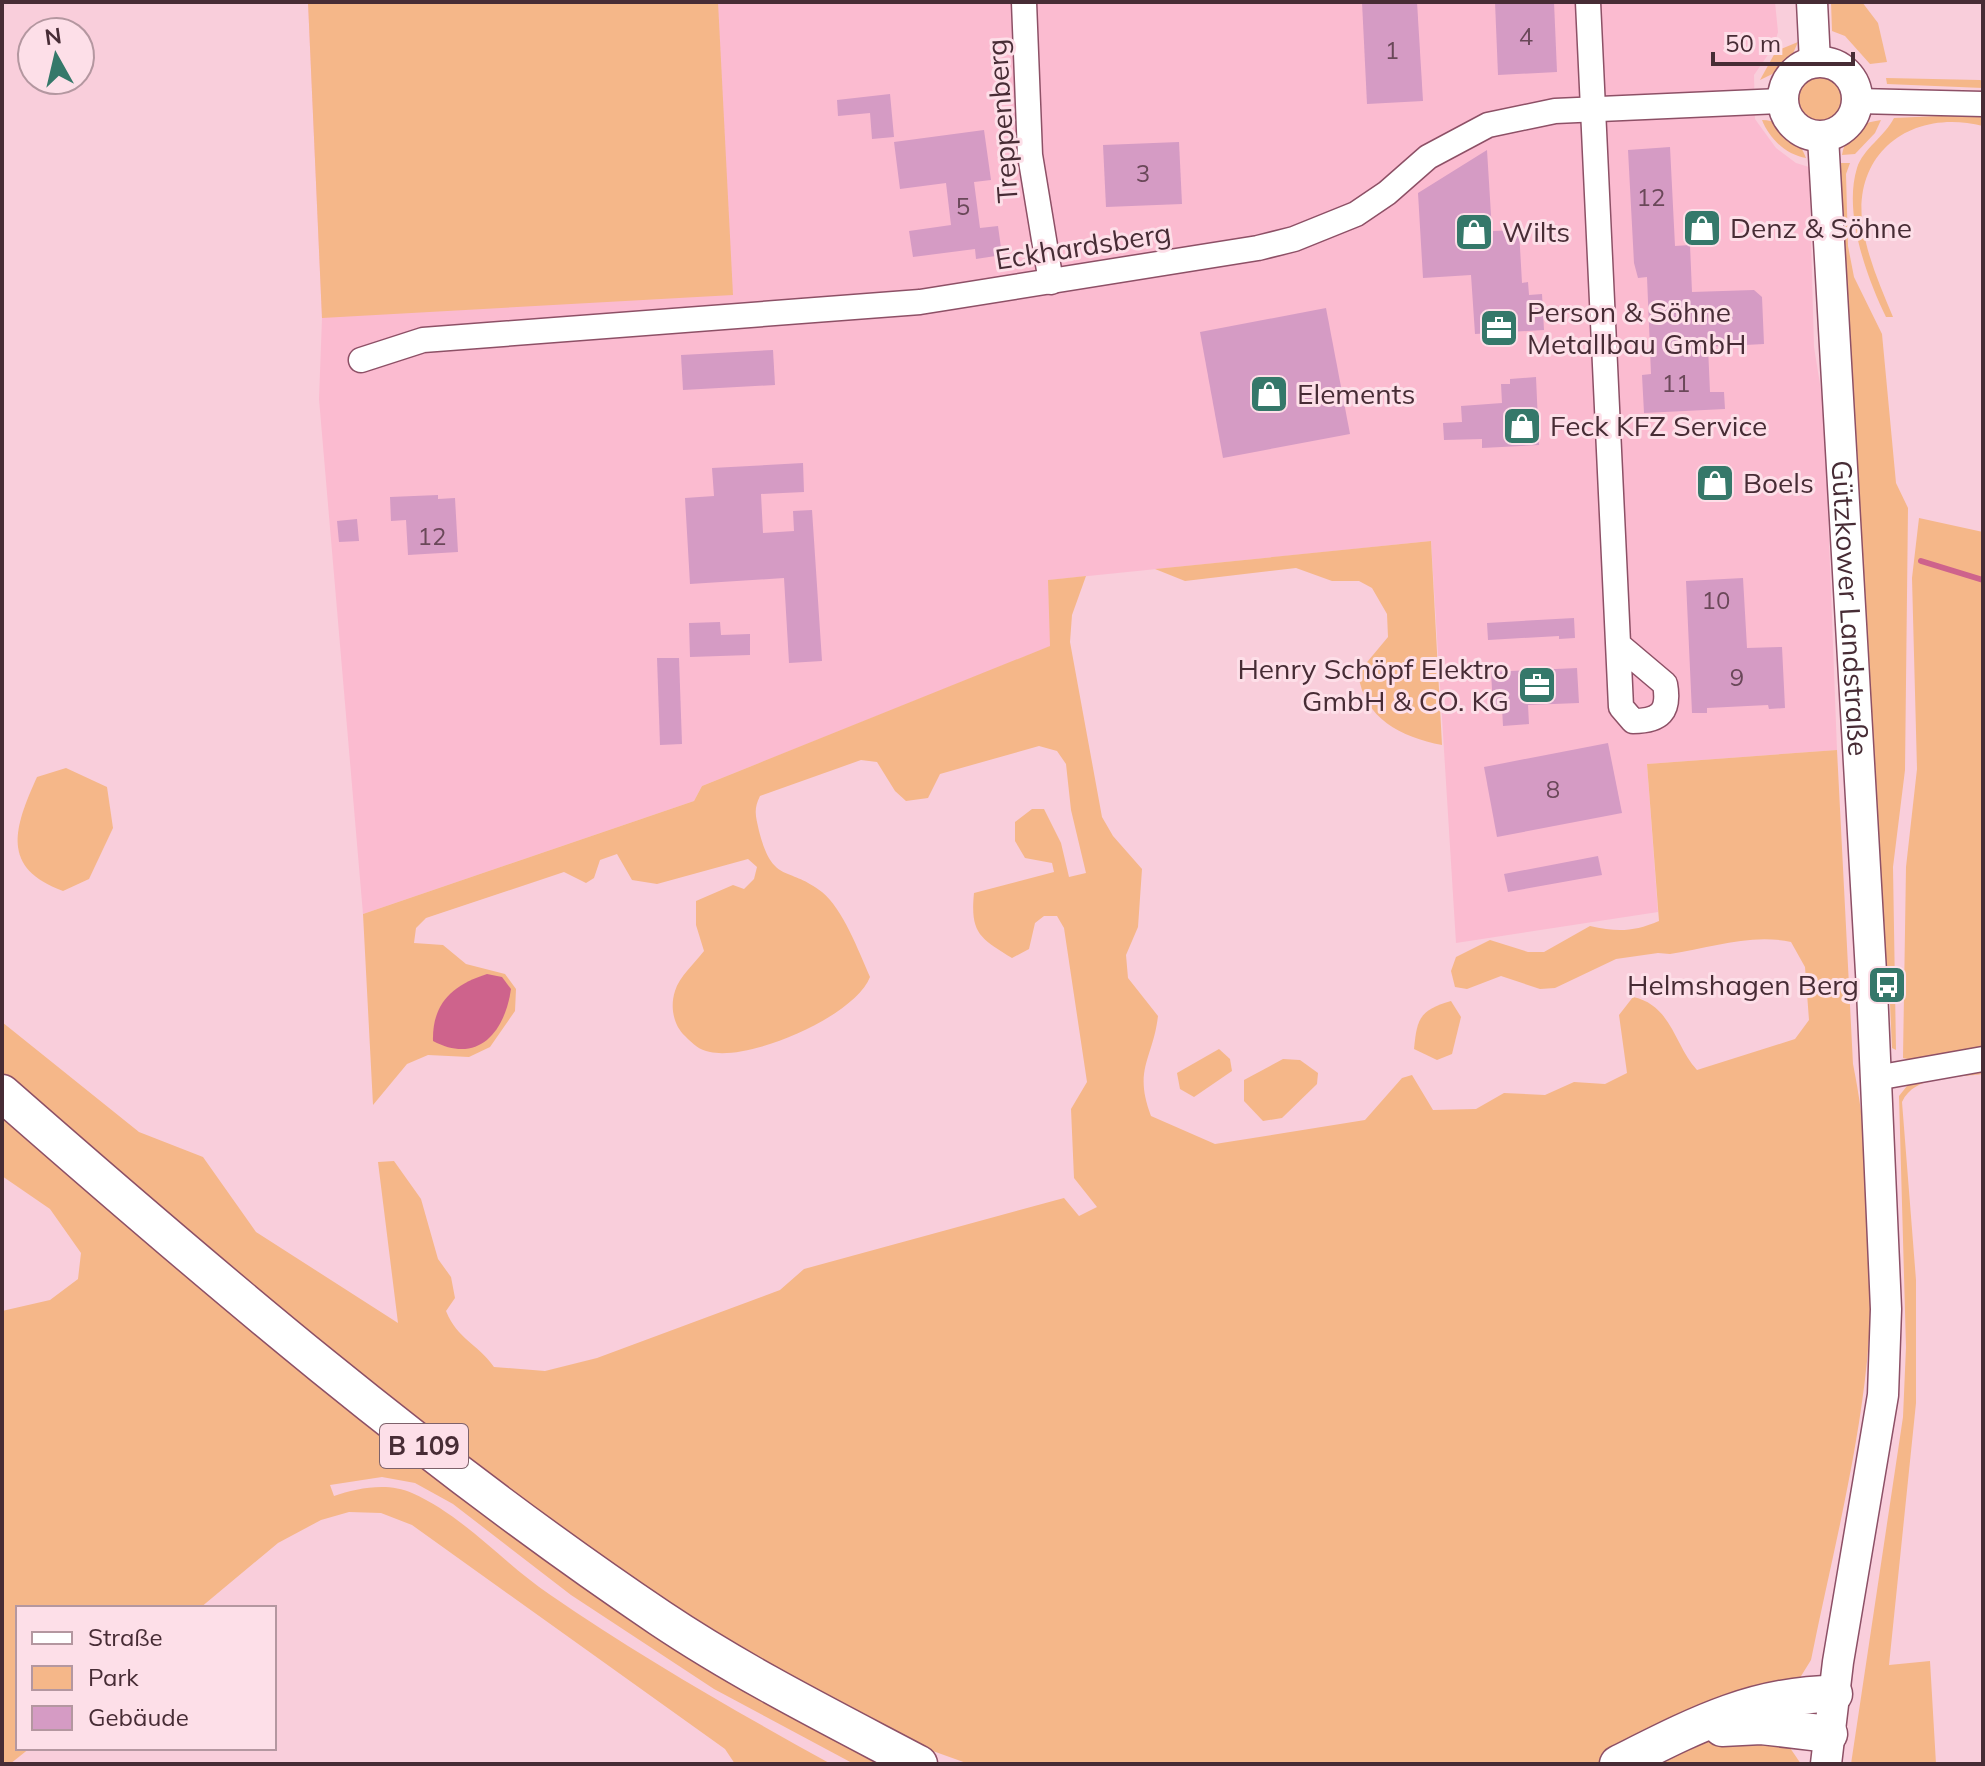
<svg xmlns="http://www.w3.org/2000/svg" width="1985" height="1766" font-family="Mulish,sans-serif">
	<rect width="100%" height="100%" fill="#f9cedb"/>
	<!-- built -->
	<polygon fill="#fbbbd0" points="308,2 1775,2 1778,32 1774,46 1754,75 1755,119 1776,148 1796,163 1809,167 1814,347 1824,409 1837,750 1647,764 1658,912 1456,943 1431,541 1049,580 1051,646 702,786 694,801 363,914 319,399 322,318"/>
	<!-- green -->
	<g fill="#f5b789">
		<polygon points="308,2 718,2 733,295 322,318"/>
		<polygon points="1831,2 1862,2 1878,23 1887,62 1870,64 1845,36 1832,31"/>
		<polygon points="1798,42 1787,67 1760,80 1776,51"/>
		<circle cx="1819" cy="100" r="24"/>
		<polygon points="1886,78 1980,80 1983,81 1983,88 1887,84"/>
		<path d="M1983,114V126C1912,108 1851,152 1863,228C1868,259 1881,288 1893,317H1886C1867,278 1843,213 1857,168C1863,149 1885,136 1894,118Z"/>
		<path d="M1762,120C1783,120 1799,140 1806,158C1786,155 1769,138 1762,120Z"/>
		<path d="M1881,120L1875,133L1855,154L1842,155C1846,132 1859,123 1881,120Z"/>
		<polygon points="1840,163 1850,163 1846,174 1848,246 1854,277 1882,334 1896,483 1908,508 1905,770 1893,867 1896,1050 1892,1048 1889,981 1884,980"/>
		<polygon points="1919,518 1983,532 1983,1051 1911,1060 1903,1058 1906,867 1917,769 1912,578"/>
		<path d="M1431,541L1442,745C1401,737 1364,719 1358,673L1388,637L1387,614L1372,588L1359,581H1332L1296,568L1185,581L1155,569Z"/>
		<path d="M1086,576L1072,615L1070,642L1102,817L1113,836L1142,869L1138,927L1126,955L1128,978L1158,1016C1153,1059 1133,1069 1151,1116L1215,1144L1365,1120L1402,1078L1412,1075L1433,1110L1476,1109L1504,1093L1545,1095L1574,1082L1605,1084L1627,1073L1619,1015L1633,997C1672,1005 1675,1047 1697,1070L1795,1039L1809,1020L1805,967L1791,942C1751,933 1710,948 1670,954L1658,953L1616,959L1555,988L1540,989L1501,976L1467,989L1455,987L1451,971L1456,957L1490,940L1528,952H1544L1590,926C1617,932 1633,932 1659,921L1647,764L1837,750L1853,1064C1871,1153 1876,1271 1867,1361C1857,1461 1831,1561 1811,1660L1798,1681L1618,1751L1599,1764H969L891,1736L749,1659L446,1449L2,1079V1022L139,1132L203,1157L256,1232L398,1323L378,1162L394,1161L421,1199L438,1259L451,1277L455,1298L446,1311C458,1340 476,1342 494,1367L545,1371L597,1358L780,1290L804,1269L1064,1198L1079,1216L1097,1207L1074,1178L1071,1109L1087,1082L1064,928L1057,916H1044L1035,923L1029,949L1012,958C980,938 970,933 974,893L1054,872L1052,863L1025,858L1015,841V822L1032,809H1044L1061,843L1069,877L1086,873L1071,810L1066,764L1057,751L1039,746L940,774L928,798L906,801L895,791L877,762L861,760L760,796C753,810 756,817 759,831C773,885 788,865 822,892C843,909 859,952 870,977C855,1016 751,1061 710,1052C699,1050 693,1044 685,1036C673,1025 670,1006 675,991C679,977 695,963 704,951L696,925V901L733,885L744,889L754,879L757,867L748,859L657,884L632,880L617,854L600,860L594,878L586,883L564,872L426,918L416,928L414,943L443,945L466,964L505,974L516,989L515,1011L490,1047L469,1057L428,1055L407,1064L373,1105L363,914L694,801L702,786L1050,646L1048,580Z"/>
		<path d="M66,768L107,787L113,828L89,879L63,891C0,868 14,828 37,777Z"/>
		<path d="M1451,1001L1461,1017L1452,1054L1437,1060L1414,1049C1417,1018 1420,1010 1451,1001Z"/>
		<polygon points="1219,1049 1230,1059 1232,1071 1194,1097 1180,1089 1177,1073"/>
		<polygon points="1283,1059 1300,1060 1318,1073 1317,1084 1282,1118 1263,1121 1244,1101 1244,1080"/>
		<path d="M1983,1066V1074C1955,1078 1915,1074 1902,1102L1916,1280V1403L1889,1665L1930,1661L1936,1764H1851L1903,1417L1906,1347L1899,1096L1911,1081Z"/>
		<path d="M2,1107L372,1420L892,1764H854L714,1689L571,1595L453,1504L415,1483L382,1477L330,1485L334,1496C357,1488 388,1482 412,1493C464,1516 502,1562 549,1594C639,1656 735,1711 831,1764H735L725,1749L412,1525L381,1513L349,1512L321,1520L278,1543L200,1608H18V1748H30L10,1764H2V1311L50,1300L78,1279L81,1253L50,1209L2,1176Z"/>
		<polygon points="1720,1738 1786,1742 1801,1764 1649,1764 1697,1743"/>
	</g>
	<!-- water -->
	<path fill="#ce638c" d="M487,974L502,977L511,989C505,1032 478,1065 433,1041C432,1004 452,985 487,974Z"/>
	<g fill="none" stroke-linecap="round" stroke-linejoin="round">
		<!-- stream -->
		<polyline stroke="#ce638c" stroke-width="6" points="1921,561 1983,580"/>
	</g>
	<!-- building -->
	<g fill="#d59bc4">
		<polygon points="1362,2 1417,2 1423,101 1367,104"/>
		<polygon points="1495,2 1554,2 1557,72 1498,75"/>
		<polygon points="890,94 894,137 872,139 870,113 838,116 837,100"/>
		<polygon points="984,130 991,180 974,182 980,228 998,226 1002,255 976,259 975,249 913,257 909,231 951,225 946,183 900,189 894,142"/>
		<polygon points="1179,142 1182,204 1106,207 1103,145"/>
		<polygon points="1670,147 1675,246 1690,245 1692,292 1754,290 1762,297 1764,344 1708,347 1710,392 1724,392 1725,409 1644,413 1642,375 1651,374 1647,277 1638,278 1634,263 1628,150"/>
		<polygon points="1487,150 1492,231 1519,230 1522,283 1528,282 1529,295 1542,294 1544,330 1475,334 1471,275 1423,278 1418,193"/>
		<polygon points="1326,308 1350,434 1223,458 1200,332"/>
		<polygon points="773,350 775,385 683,390 681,355"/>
		<polygon points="1536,377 1539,445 1482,448 1482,439 1444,440 1443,423 1462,422 1461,406 1502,403 1501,384 1510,384 1510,379"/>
		<polygon points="803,463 804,492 761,494 763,533 794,531 793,511 812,510 822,661 789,663 784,578 690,584 685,498 714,496 712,468"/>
		<polygon points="438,495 438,499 455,498 458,552 408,555 406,520 391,521 390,497"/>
		<polygon points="357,519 359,541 339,542 337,521"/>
		<polygon points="1743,578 1747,648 1782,647 1785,708 1769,709 1768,705 1707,708 1707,713 1692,713 1686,581"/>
		<polygon points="1574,618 1575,638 1559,639 1559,636 1488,640 1487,623"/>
		<polygon points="720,622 721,635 750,634 750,655 690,657 689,623"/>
		<polygon points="657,658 679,658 682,744 660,745"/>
		<polygon points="1577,668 1579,703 1528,705 1529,724 1503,726 1502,707 1493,707 1491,672"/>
		<polygon points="1608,743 1622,813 1497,837 1484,767"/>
		<polygon points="1598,856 1602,875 1508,892 1504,874"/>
	</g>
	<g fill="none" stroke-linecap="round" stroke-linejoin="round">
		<defs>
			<g id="minor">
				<polyline points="1024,2 1030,155 1051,282"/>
				<path d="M1588,2L1621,707L1633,721C1660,721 1670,712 1665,684L1620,646"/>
				<polyline points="1857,101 1983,104"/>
				<polyline points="361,360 423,340 920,302 1258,248 1294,239 1356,214 1387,193 1428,157 1488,125 1555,111 1782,101"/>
				<polyline points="1876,1078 1983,1059"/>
			</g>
			<g id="major">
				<polyline points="1812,2 1815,62"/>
				<circle cx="1820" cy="99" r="37"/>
				<path id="s1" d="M1823,137L1872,990L1886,1309L1883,1395L1838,1662L1826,1764"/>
			</g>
			<g id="highway">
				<path d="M2,1093C213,1278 427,1461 660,1618C742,1673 832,1718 919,1764"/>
				<polyline points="1722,1728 1761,1726 1829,1734"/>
				<path d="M1618,1764C1690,1728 1752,1694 1834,1694"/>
			</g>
		</defs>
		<!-- minor casing -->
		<use href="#minor" stroke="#8d5066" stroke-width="27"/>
		<!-- major casing -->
		<use href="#major" stroke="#8d5066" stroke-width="33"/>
		<!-- highway casing -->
		<use href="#highway" stroke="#8d5066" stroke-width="39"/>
		<!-- minor -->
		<use href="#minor" stroke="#fff" stroke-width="24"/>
		<!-- major -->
		<use href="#major" stroke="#fff" stroke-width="30"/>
		<!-- highway -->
		<use href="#highway" stroke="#fff" stroke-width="36"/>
	</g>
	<!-- icons -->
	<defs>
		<symbol id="shop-square" viewBox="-11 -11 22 22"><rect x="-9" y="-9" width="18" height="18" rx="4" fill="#35786a" stroke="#fddfe8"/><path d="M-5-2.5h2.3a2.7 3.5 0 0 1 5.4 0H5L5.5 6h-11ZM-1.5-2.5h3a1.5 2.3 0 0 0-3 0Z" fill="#fff"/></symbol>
		<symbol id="office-square" viewBox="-11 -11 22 22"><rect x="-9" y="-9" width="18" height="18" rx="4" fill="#35786a" stroke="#fddfe8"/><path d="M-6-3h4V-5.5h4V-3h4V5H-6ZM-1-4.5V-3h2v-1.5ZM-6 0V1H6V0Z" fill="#fff"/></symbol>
		<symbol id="bus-square" viewBox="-11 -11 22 22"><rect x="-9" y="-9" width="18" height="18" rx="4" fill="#35786a" stroke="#fddfe8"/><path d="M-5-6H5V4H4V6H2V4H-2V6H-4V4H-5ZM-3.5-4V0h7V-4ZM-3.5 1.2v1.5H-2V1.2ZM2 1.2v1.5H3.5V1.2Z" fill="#fff"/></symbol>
	</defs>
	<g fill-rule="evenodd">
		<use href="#shop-square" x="1680" y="206" width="44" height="44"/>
		<use href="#shop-square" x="1452" y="210" width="44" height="44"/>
		<use href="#office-square" x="1477" y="306" width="44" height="44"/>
		<use href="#shop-square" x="1247" y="372" width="44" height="44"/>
		<use href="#shop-square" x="1500" y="404" width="44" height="44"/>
		<use href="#shop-square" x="1693" y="461" width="44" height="44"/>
		<use href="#office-square" x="1515" y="663" width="44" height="44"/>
		<use href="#bus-square" x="1865" y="963" width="44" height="44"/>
	</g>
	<g text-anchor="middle" stroke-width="6" stroke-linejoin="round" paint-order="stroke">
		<!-- number labels -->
		<g font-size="24" fill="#6a4859">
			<text x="1526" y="45">4</text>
			<text x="1392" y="59">1</text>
			<text x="1143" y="182">3</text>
			<text x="1651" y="206">12</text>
			<text x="963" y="215">5</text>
			<text x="1676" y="392">11</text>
			<text x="432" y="545">12</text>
			<text x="1716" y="609">10</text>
			<text x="1737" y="686">9</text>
			<text x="1553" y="798">8</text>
		</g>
		<!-- shield labels -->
		<rect fill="#fddfe8" stroke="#7e626b" stroke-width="2" x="380" y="1424" width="88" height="44" rx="6"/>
		<g font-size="26" font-weight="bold" fill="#472c35">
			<text x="424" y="1455">B 109</text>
		</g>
		<!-- street labels -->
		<g font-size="28" fill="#472c35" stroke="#fddfe8">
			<text transform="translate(1002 121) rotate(-94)" y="10">Treppenberg</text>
			<text transform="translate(1083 246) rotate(-9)" y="10">Eckhardsberg</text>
			<text dy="10" stroke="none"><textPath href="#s1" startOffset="472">Gützkower Landstraße</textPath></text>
		</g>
		<!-- poi labels -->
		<g font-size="28" fill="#472c35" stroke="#fddfe8" text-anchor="start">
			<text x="1730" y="238">Denz &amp; Söhne</text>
			<text x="1502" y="242">Wilts</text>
			<text x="1527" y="322">Person &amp; Söhne<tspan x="1527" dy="32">Metallbau GmbH</tspan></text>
			<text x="1297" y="404">Elements</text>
			<text x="1550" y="436">Feck KFZ Service</text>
			<text x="1743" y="493">Boels</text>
			<text x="1509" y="679" text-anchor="end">Henry Schöpf Elektro<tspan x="1509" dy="32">GmbH &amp; CO. KG</tspan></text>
			<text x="1859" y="995" text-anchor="end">Helmshagen Berg</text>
		</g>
	</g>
	<!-- border -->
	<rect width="1985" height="1766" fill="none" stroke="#472c35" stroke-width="8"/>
	<!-- legend -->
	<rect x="16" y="1606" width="260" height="144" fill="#fddfe8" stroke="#b497a0" stroke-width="2"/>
	<rect x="32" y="1632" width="40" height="12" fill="#ffffff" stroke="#b497a0" stroke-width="2"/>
	<text x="88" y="1646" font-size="24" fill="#472c35">Straße</text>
	<rect x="32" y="1666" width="40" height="24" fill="#f5b789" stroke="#b497a0" stroke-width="2"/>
	<text x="88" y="1686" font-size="24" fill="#472c35">Park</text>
	<rect x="32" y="1706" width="40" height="24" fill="#d59bc4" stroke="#b497a0" stroke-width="2"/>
	<text x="88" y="1726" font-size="24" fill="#472c35">Gebäude</text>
	<!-- north arrow -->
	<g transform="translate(56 56) rotate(352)"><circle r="38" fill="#fddfe8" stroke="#b497a0" stroke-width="2"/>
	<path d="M0-6L14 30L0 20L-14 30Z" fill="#35786a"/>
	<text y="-12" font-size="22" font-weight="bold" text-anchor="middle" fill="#472c35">N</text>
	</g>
	<!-- scale -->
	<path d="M1713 52v12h140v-12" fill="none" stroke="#472c35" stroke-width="4"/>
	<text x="1725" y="52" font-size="24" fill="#472c35" stroke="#fddfe8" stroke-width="6" paint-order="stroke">50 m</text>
</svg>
